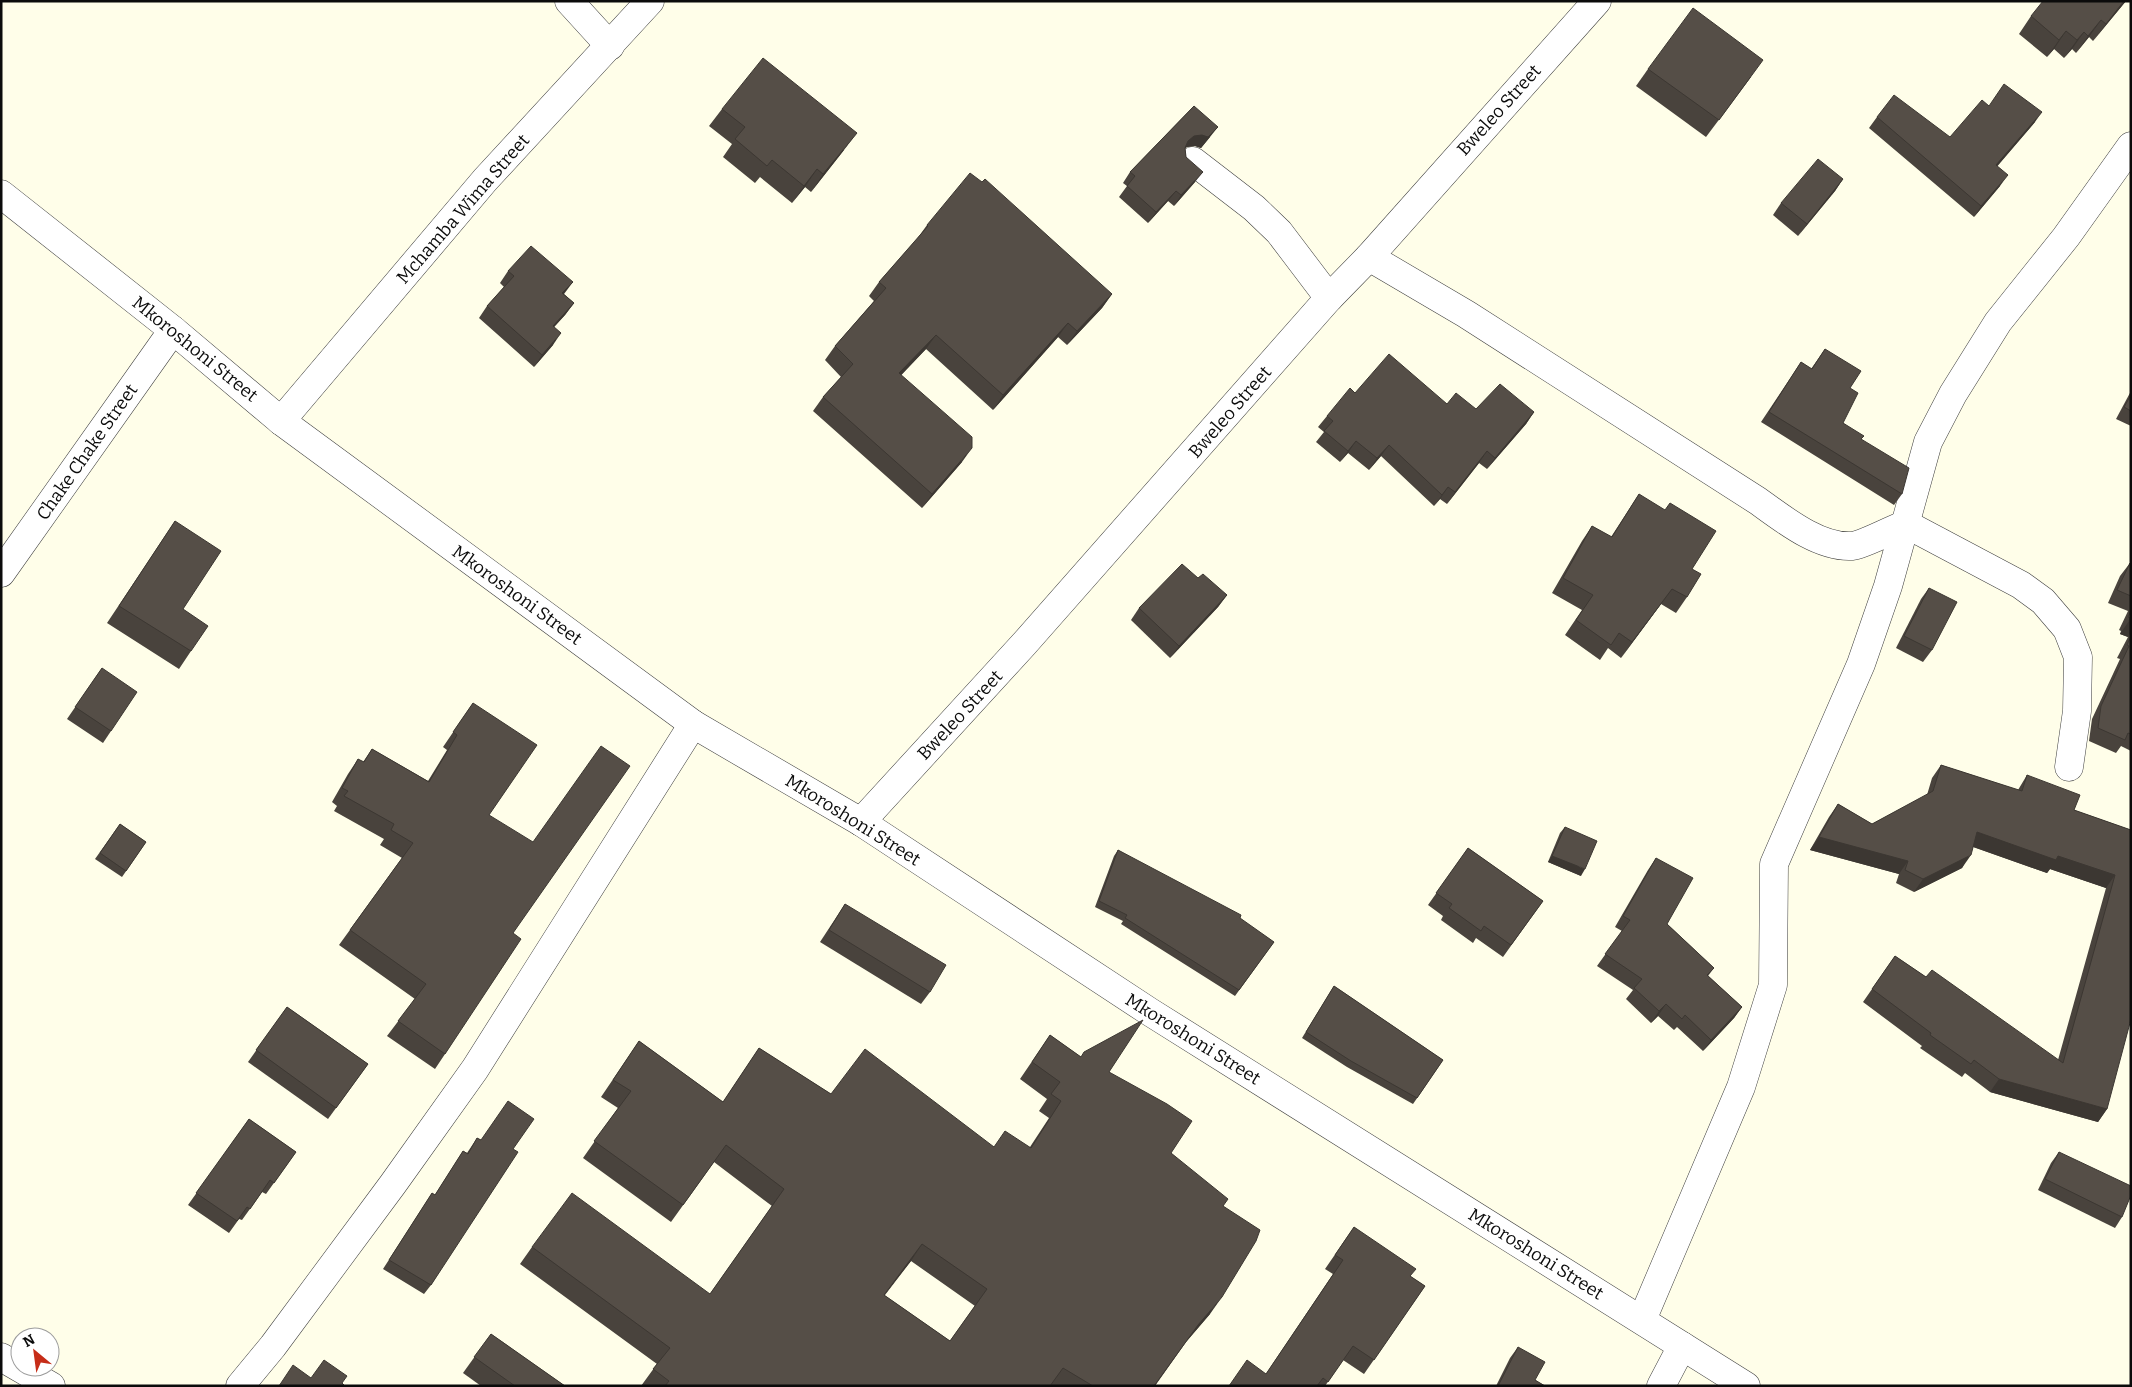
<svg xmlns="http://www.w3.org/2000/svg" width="2132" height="1387" font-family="Bitter,serif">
	<rect width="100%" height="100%" fill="#fffee9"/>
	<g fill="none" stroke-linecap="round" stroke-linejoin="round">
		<defs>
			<g id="minor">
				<polyline points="569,1 610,46"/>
				<polyline points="1193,161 1254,208 1279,232 1329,298"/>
				<polyline points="1,194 173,330 281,421 693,724 861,822 1150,1012 1746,1386"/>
				<path d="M1369,257L1466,314L1758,501C1783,519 1819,548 1852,546C1863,545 1893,529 1906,524L2021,585L2043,601L2067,629L2078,657L2077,711L2069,767"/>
				<polyline points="281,421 485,180 650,1"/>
				<polyline points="1,573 173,330"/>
				<polyline points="861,822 1024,644 1329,298 1369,257 1597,1"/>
				<polyline points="1642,1320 1741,1087 1773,985 1774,864 1861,664 1888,586 1928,442 1953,394 1998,322 2066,237 2131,146"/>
				<polyline points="1,1357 51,1386"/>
				<polyline points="240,1386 273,1346 393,1184 475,1069 693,724"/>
				<polyline points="1661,1386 1682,1346"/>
			</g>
		</defs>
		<!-- minor casing -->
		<use href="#minor" stroke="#3e3e3e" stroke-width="29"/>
		<!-- minor -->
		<use href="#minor" stroke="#fff" stroke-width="28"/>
	</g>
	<!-- wall -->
	<g fill="#49433d" fill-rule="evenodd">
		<polygon points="2126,1 2093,41 2089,37 2076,53 2072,49 2064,58 2054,49 2047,57 2019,34 2031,16"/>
		<polygon points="1648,69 1751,77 1706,137 1636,86"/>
		<polygon points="1194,106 1210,137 1201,148 1195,146 1187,147 1185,148 1186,157 1195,182 1174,206 1168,201 1148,223 1119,197 1127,186 1123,183 1130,172"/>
		<polygon points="1989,106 2035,122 1997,166 2000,186 1974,217 1869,128 1877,117 1950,137"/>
		<polygon points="722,109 844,150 811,192 805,187 792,203 760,177 755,183 723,157 732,144 709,126"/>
		<polygon points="1843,179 1835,191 1798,236 1773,215 1781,203"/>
		<polygon points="927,225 1112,294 1102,308 1067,345 1058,337 993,410 926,349 901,375 962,462 922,508 813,411 823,397 841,377 825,360 835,346 874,301 869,296 879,282 917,239"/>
		<polygon points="508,271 564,294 574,303 565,315 554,327 553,345 534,367 479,318 487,306 504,287 500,283"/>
		<polygon points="1825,349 1850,388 1843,423 1861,439 1902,494 1894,505 1761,422 1801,362 1811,369"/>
		<polygon points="2131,391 2131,426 2116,419"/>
		<polygon points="1355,393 1447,404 1476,409 1534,412 1526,424 1487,469 1479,463 1447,504 1440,499 1434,506 1381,456 1369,470 1348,453 1340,462 1316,442 1324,432 1318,427 1327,416"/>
		<polygon points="1639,494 1692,569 1687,597 1676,613 1661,604 1621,658 1608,648 1600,660 1565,635 1582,610 1552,593 1582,541 1592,526 1611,537"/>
		<polygon points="175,521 183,609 191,651 179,669 107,623"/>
		<polygon points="2130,563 2131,563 2131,751 2121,746 2116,753 2089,741 2092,719 2120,659 2117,658 2128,637 2120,634 2121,631 2119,630 2128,611 2108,603 2120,576"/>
		<polygon points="1198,578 1227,595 1218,607 1170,658 1131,620 1139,608"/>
		<polygon points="1929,588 1932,650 1923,662 1896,648 1921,599"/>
		<polygon points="102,668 111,731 103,743 67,719"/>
		<polygon points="473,703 489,815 513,933 445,1054 435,1069 387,1036 415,999 339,945 402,858 380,845 384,839 334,811 337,806 332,802 348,774 358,759 363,762 372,749 428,781 447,750 443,747"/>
		<polygon points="1941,765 2018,790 2027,775 2074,810 2131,830 2107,1109 2098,1122 1990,1092 1965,1073 1962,1077 1920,1048 1922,1046 1863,1002 1895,956 1926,977 2058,1060 2106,888 2050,869 2047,873 1973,847 1962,868 1914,892 1896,883 1899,874 1810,850 1829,817 1838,804 1872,824 1927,795 1932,778"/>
		<polygon points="120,824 146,842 122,877 95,859"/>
		<polygon points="1565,827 1581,876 1548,862 1560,833"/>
		<polygon points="1468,848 1543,901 1503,957 1476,938 1473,943 1441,920 1443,916 1428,905"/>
		<polygon points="1118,850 1274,942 1235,996 1121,924 1123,921 1095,907 1114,856"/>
		<polygon points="1656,858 1667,924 1714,968 1708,976 1742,1007 1734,1018 1703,1051 1677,1027 1674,1030 1658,1016 1651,1023 1626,999 1633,990 1597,966 1622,931 1615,927 1648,870"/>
		<polygon points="845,904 930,992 921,1004 820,942"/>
		<polygon points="1334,986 1443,1060 1413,1104 1347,1067 1302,1038"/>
		<polygon points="287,1007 368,1064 328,1119 248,1062"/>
		<path d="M1050,1035L1081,1057L1109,1072L1171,1153L1223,1207L1210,1314L1186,1342L1155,1386H641L657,1364L520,1264L532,1247L710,1294L772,1206L714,1162L671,1222L583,1158L618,1108L601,1097L639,1041L723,1102L759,1048L831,1094L994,1147H1030L1049,1118L1039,1111L1047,1099L1020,1079ZM911,1261L975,1306L950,1341L884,1295Z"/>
		<polygon points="249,1119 296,1152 266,1194 262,1192 242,1220 239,1219 229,1233 188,1205"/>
		<polygon points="477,1138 481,1140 513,1149 431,1285 424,1294 383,1269 432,1193 435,1195 463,1151 467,1153"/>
		<polygon points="2059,1152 2122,1217 2115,1228 2038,1190 2051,1163"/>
		<polygon points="1354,1227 1410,1276 1425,1286 1364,1374 1343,1360 1325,1386 1229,1386 1266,1374 1333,1274 1325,1269"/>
		<polygon points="491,1334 565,1386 481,1386 463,1373"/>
		<polygon points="1518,1347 1535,1380 1545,1386 1496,1386 1510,1358"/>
	</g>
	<!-- shaded-wall -->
	<g fill="#3c3732">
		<polygon points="2124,1 2126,1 2093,41 2106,24"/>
		<polygon points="2101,20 2089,37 2076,53 2088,36"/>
		<polygon points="2066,31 2054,49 2047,57 2059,40"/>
		<polygon points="2084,32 2072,49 2064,58 2077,40"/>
		<polygon points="2042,112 2035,122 1989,176 1996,165"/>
		<polygon points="1218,127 1210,137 1201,148 1195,146 1187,147 1180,152 1188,141 1194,136"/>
		<polygon points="857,133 844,150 811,192 823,174"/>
		<polygon points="817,169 805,187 792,203 804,186"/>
		<polygon points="1203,172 1195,182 1174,206 1181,195"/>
		<polygon points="2008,175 2000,186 1974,217 1981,206"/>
		<polygon points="1843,179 1835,191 1798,236 1807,224"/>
		<polygon points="1176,191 1168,201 1148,223 1156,212"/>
		<polygon points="573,282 564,294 554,305 562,293"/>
		<polygon points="1112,294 1102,308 1067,345 1077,331"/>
		<polygon points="574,303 565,315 544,338 553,326"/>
		<polygon points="1068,323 1058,337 993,410 1003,395"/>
		<polygon points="561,333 553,345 534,367 542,355"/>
		<polygon points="936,335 926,349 889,388 899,373"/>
		<polygon points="1534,412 1526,424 1487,469 1495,458"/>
		<polygon points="1356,441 1348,453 1340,462 1348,451"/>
		<polygon points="1389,445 1381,456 1369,470 1377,458"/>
		<polygon points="972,448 962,462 922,508 932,494"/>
		<polygon points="1487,451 1479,463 1447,504 1455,492"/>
		<polygon points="1448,487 1440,499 1434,506 1442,495"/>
		<polygon points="1672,589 1661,604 1621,658 1632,642"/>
		<polygon points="1227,595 1218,607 1170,658 1179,646"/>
		<polygon points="2129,621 2131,621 2131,632 2128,637 2120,634"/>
		<polygon points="1977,832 2058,856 2115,875 2106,888 2050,869 2047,873 1968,845"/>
		<polygon points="1819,837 1908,861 1899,874 1810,850"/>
		<polygon points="1971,855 1962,868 1914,892 1923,879"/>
		<polygon points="1552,856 1585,869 1581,876 1548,862"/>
		<polygon points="1666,1004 1658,1016 1651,1023 1659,1011"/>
		<polygon points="1742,1007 1734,1018 1703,1051 1711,1040"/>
		<polygon points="1999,1079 2107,1109 2098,1122 1990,1092"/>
		<polygon points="922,1244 911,1261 872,1312 884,1295"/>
		<polygon points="1222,1297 1210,1314 1186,1342 1198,1325"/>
	</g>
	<!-- building -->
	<g fill="#554e47" stroke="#3c3732" fill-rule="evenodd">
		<polygon points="2043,1 2124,1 2106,24 2101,20 2088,36 2084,32 2077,40 2066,31 2059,40 2031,16"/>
		<polygon points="1693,8 1763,60 1719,120 1648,69"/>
		<polygon points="763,58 857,133 823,174 817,169 804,186 772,160 767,166 735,139 745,127 722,109"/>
		<polygon points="2004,84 2042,112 1996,165 2008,175 1981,206 1877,117 1894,95 1950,137 1982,100 1989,106"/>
		<polygon points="1194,106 1218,127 1208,137 1202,135 1194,136 1188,141 1185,148 1186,157 1203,172 1181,195 1176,191 1156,212 1127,186 1135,176 1130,172"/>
		<polygon points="1818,159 1843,179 1807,224 1781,203"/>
		<polygon points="970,173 982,182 985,179 1112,294 1077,331 1068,323 1003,395 936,335 899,373 972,437 972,448 932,494 823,397 853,364 835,346 886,288 879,282 928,226 927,225"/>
		<polygon points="531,246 573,282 562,293 574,303 553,326 561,333 542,355 487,306 514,276 508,271"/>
		<polygon points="1825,349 1861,371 1850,388 1858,393 1843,423 1864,436 1861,439 1909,468 1902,494 1769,412 1801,362 1812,369"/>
		<polygon points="1389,354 1447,404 1456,393 1476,409 1500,384 1534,412 1495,458 1487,451 1455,492 1448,487 1442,495 1389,445 1377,458 1356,441 1348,451 1324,431 1333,421 1327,416 1350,388 1355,393"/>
		<polygon points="2131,395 2131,411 2124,407"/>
		<polygon points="1639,494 1665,510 1670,503 1716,531 1692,569 1701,574 1687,597 1672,589 1632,642 1619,633 1611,645 1576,620 1593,595 1563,578 1592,526 1612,537"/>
		<polygon points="175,521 221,551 183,609 208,626 191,651 119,606"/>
		<polygon points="2130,563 2131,563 2131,596 2117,590"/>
		<polygon points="1182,564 1198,578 1203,574 1227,595 1179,646 1139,608"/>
		<polygon points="1929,588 1957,602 1932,650 1904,636"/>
		<polygon points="2131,611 2131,621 2129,621 2130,618 2128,617"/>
		<polygon points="2131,636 2131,734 2128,733 2125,740 2098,728 2101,706 2129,646 2127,645"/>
		<polygon points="102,668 137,692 111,731 75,707"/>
		<polygon points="473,703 537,745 489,815 533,842 601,746 630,766 513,933 521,939 445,1054 398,1021 426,984 350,930 413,843 391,830 394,824 344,796 348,791 342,788 358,759 364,762 372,749 429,782 457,735 453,732"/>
		<polygon points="1941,765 2022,791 2027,775 2080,795 2074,810 2131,830 2131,1019 2107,1109 1999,1079 1974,1060 1971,1064 1930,1035 1931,1033 1872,989 1895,956 1926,977 1932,970 2063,1063 2115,875 2058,856 2056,860 1977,832 1971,855 1923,879 1905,870 1908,861 1819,837 1838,804 1872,824 1933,791"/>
		<polygon points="120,824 146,842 126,871 100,853"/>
		<polygon points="1565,827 1597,841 1585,869 1552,856"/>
		<polygon points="1468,848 1543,901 1511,945 1484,926 1481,931 1449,908 1452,904 1436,893"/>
		<polygon points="1118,850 1241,915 1240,918 1274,942 1239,990 1125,918 1127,915 1099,901"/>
		<polygon points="1656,858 1693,878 1667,924 1714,968 1707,975 1742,1007 1711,1040 1685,1015 1682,1019 1666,1004 1659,1011 1634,988 1642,979 1605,954 1630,920 1623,916"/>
		<polygon points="845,904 946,965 930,992 829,930"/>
		<polygon points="1334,986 1443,1060 1417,1098 1351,1061 1306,1032"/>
		<polygon points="287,1007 368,1064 336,1108 256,1050"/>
		<path d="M1143,1020L1109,1072L1167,1104L1192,1121L1171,1153L1228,1199L1223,1206L1260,1230L1256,1241L1222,1297L1198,1325L1154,1386H1093L1063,1368L1050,1386H665L669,1381L653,1369L670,1348L532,1247L572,1193L710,1294L784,1189L726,1145L683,1205L594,1141L631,1091L613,1080L639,1041L723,1102L759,1048L831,1094L865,1049L994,1147L1005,1131L1031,1148L1061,1101L1051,1094L1060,1082L1032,1062L1050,1035L1081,1057L1084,1052ZM922,1244L987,1289L950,1341L884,1295Z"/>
		<polygon points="508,1101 534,1119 513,1149 518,1152 431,1285 389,1260 432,1193 435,1195 463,1151 468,1154 477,1138 481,1140"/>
		<polygon points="249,1119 296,1152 274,1183 270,1180 250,1209 247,1207 237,1221 196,1193"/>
		<polygon points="2059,1152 2131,1186 2131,1195 2122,1217 2045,1179"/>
		<polygon points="1354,1227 1416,1269 1410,1276 1425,1286 1374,1360 1353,1346 1328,1382 1323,1378 1317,1386 1229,1386 1247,1360 1266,1374 1343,1260 1335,1255"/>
		<polygon points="491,1334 565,1386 515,1386 474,1357"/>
		<polygon points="1518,1347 1545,1362 1535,1380 1545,1386 1498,1386"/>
		<polygon points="324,1360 347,1376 342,1383 345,1386 279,1386 293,1365 311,1378"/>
	</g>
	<g text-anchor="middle" stroke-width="5" stroke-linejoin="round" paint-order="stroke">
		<!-- street labels -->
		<g font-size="18" fill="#0b0b0b" stroke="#fff">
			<text transform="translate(1499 110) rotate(-48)" y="6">Bweleo Street</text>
			<text transform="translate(463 209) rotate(-49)" y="6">Mchamba Wima Street</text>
			<text transform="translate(195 349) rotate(39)" y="6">Mkoroshoni Street</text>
			<text transform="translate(1230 412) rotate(-49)" y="6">Bweleo Street</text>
			<text transform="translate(87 452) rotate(-55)" y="6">Chake Chake Street</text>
			<text transform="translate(517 595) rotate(36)" y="6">Mkoroshoni Street</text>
			<text transform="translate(960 715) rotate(-47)" y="6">Bweleo Street</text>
			<text transform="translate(853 820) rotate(32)" y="6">Mkoroshoni Street</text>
			<text transform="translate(1193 1039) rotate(32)" y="6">Mkoroshoni Street</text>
			<text transform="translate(1536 1254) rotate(32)" y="6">Mkoroshoni Street</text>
		</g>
	</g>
	<!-- border -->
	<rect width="2132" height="1387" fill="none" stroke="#0b0b0b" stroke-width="5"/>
	<!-- north arrow -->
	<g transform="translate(35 1352) rotate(331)"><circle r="24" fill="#ffffff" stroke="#9d9d9d"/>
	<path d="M0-4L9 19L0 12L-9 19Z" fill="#c62d18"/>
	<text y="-8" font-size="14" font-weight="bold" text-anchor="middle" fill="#0b0b0b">N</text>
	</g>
</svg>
